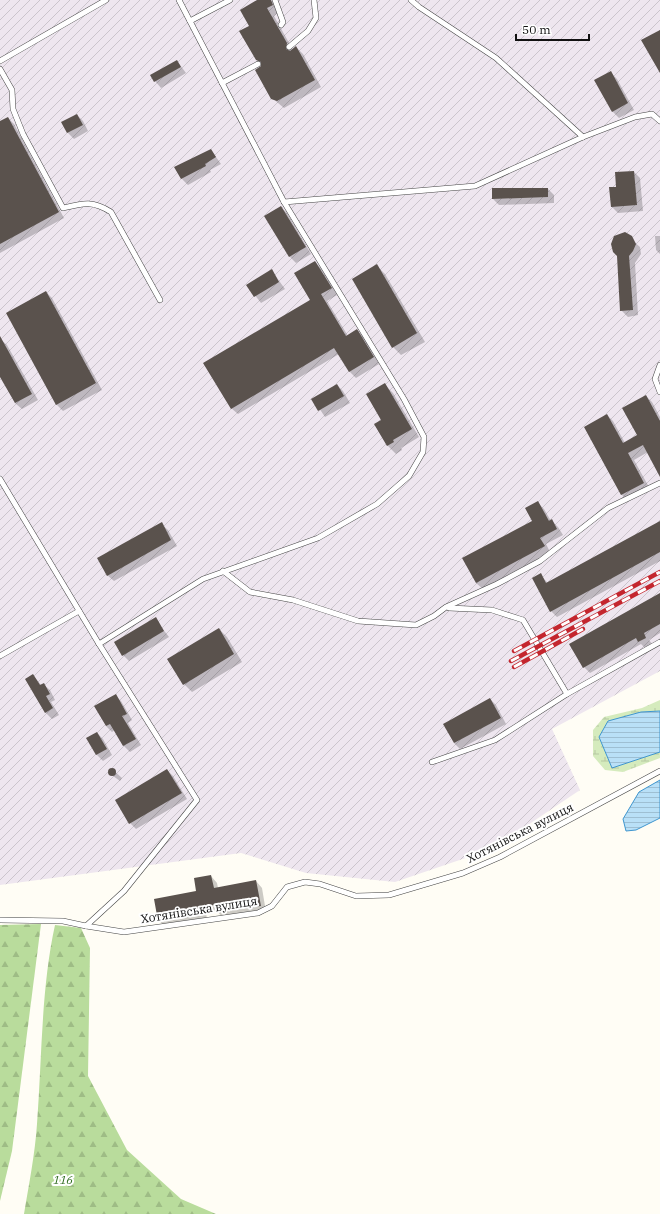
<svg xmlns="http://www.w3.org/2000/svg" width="660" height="1214" font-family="'IBM Plex Serif',serif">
	<defs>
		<pattern id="industrial-furrows" width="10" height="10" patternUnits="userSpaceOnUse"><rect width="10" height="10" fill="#eee6ef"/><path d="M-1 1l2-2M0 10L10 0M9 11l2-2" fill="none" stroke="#cbc4cc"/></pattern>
		<pattern id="forest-firs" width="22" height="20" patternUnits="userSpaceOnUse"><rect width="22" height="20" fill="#b9dc9c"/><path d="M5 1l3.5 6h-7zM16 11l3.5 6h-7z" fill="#9ebc85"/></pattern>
		<pattern id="wetland-marsh" width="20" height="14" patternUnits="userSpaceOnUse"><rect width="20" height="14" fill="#d5ebbd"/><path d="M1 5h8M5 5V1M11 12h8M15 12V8" fill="none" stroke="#b6c8a1"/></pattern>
		<pattern id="water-rules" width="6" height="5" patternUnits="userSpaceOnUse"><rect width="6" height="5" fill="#b9e0f7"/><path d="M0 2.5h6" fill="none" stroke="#9ebfd3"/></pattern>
	</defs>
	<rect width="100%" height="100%" fill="#fffdf5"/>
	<!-- industrial -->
	<polygon fill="url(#industrial-furrows)" points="0,0 660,0 660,671 552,729 580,790 492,849 395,882 306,873 241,853 0,885"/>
	<!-- forest -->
	<g fill="url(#forest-firs)">
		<polygon points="41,924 12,1151 0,1201 0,925"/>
		<path d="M55,925L81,928L90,948L88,1076L127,1150L181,1199L216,1214H24C29,1184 35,1154 37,1124C42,1058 41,989 55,925Z"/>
	</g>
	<!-- wetland -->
	<polygon fill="url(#wetland-marsh)" points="660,700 660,758 623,772 605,770 593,756 593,730 604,717 642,708"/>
	<!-- water -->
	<g fill="url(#water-rules)" stroke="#3f96cf">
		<polygon points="660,711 660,752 612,768 599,737 608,721 641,712"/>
		<polygon points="660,780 660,818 636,830 626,831 623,819 639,792"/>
	</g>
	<!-- shadow -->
	<g fill="#0003">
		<polygon points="259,0 271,0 274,3 279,12 274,16 293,50 296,47 303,54 321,87 284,108 272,98 262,65 257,60 250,26"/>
		<polygon points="177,61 186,73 161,88 155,81"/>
		<polygon points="611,73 617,79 634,110 619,118 613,112 596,81"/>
		<polygon points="77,115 83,121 88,131 74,139 68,133 63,122"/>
		<polygon points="8,118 14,124 64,218 0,253 0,122"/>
		<polygon points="211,150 221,164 210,170 211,172 188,185 182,179 176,167"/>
		<polygon points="634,172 640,178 643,211 618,213 612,207 617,188"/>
		<polygon points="548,189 554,195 554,203 499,205 493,199"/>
		<polygon points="281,207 287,213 311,254 296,263 290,257 266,216"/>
		<polygon points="625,234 640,247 641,254 635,263 638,315 628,317 621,310"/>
		<polygon points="655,236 660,236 660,254 656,250"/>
		<polygon points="315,262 321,268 337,295 327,301 348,336 357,330 363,336 379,364 356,378 350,372 339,354 238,414 231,408 312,300"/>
		<polygon points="377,266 385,274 425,342 401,355 393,347"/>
		<polygon points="272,271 285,289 261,303 247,285"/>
		<polygon points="46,292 52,298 102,390 63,411 57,405 7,313"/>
		<polygon points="0,339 7,345 38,400 22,409 15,403 0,375"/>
		<polygon points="337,385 343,391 350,403 325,417 313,399"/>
		<polygon points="385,385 393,393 419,437 401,448 402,450 396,454 388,446 375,425 383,420"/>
		<polygon points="646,396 652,402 660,417 660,475 648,452 634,460 650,489 628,501 622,495 585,427 607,415 613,421 625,443 639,436"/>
		<polygon points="538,503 544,509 551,521 552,521 558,527 563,535 546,544 550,552 483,589 476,583 533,522"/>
		<polygon points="660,522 660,561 557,617 551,611 540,575 548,583"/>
		<polygon points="161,524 168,530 177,546 114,581 107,575"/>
		<polygon points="660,594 660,633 649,640 652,644 645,648 641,644 590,673 584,667"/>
		<polygon points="155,619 169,637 129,661 123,655"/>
		<polygon points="219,629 227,637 242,662 192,692 184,684"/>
		<polygon points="33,675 41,685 43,684 50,690 55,700 51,702 59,715 52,719 46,713 26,679"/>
		<polygon points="115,695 121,701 132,720 128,723 141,745 130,752 124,746 115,730 112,732 106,726"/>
		<polygon points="490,699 496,705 506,724 460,749 454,743"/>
		<polygon points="97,733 103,739 112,755 103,761 97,755 87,738"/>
		<polygon points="112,769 122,778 120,781 109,773"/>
		<polygon points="167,770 173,776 187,799 136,829 130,823"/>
		<polygon points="211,876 217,883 218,888 256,881 262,888 266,912 224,919 217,911 206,913 207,919 166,927 159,921 198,892"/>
	</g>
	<!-- building -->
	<g fill="#5a524d">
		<polygon points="257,0 271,0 273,5 267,8 287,43 286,49 290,51 296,46 315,80 277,101 271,99 255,70 261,66 261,62 256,60 239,31 249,26 240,10"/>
		<polygon points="660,30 660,73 641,40"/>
		<polygon points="177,60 181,67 154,82 150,75"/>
		<polygon points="611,71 628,103 612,112 594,80"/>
		<polygon points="77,114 83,125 67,133 61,122"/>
		<polygon points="8,117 59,212 0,244 0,121"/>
		<polygon points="211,149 216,157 205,164 206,166 181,179 174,167"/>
		<polygon points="634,171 637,205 611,207 609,187 616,187 615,172"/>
		<polygon points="492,188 548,188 548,197 492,199"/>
		<polygon points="281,206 306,247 289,257 264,216"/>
		<polygon points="625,232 632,236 636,244 633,251 629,256 633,310 620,311 617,256 613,252 611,244 614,236"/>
		<polygon points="315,261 332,288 321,294 346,336 357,329 374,357 349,372 334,348 231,409 203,363 310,300 294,273"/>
		<polygon points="377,264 417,333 392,348 352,279"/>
		<polygon points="272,269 279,282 254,297 246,285"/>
		<polygon points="46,291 96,383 56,405 6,313"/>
		<polygon points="0,336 32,394 15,403 0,377"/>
		<polygon points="385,383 412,429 393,440 394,442 387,446 374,424 381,420 366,394"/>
		<polygon points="337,384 344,396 318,411 311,399"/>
		<polygon points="646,395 660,421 660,477 643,445 628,453 644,483 621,495 584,427 607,414 623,443 637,435 622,408"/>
		<polygon points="538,501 549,521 552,519 557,529 540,538 545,546 476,583 462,558 532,521 525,508"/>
		<polygon points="660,521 660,552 550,612 532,578 541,573 546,583"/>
		<polygon points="162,522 171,540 107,576 97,558"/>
		<polygon points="660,593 660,624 644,633 646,638 638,642 636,638 583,668 569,644"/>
		<polygon points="156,617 164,631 122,656 114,642"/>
		<polygon points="219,628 234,654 183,685 167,659"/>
		<polygon points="33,674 40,685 44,683 50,694 46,696 53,708 45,713 25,679"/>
		<polygon points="116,694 127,714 122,716 136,739 123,746 110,724 106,726 94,706"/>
		<polygon points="490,698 501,718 454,743 443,724"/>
		<polygon points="97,732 107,749 96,755 86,738"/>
		<circle cx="112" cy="772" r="4"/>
		<polygon points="167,769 182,793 129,824 115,800"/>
		<polygon points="211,875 214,888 256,880 261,906 217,913 215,905 200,907 201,913 158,921 154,899 196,891 194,878"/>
	</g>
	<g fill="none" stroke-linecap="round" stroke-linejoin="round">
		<defs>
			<g id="lane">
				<polyline points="275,0 283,22 281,25"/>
				<polyline points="411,0 419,7 496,58 583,137"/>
				<polyline points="190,21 230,0"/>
				<polyline points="289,47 308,31 316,18 314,0"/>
				<polyline points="0,61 106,0"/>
				<path d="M0,69L12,90L13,109L23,134L63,208C83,203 93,200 111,212L160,300"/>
				<polyline points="222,83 258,64"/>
				<polyline points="284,202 475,186 583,137 635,117 652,114 660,121"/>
				<polyline points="660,365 655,379 660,392"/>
				<polyline points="0,479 99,644"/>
				<polyline points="223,571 250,592 293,600 358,621 416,625 434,616 446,607 497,584 540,561 608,508 660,483"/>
				<polyline points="449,608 492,610 523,620 567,694"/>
				<polyline points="0,656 79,611"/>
				<polyline points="432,762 495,740 567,694 660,642"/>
				<polyline points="0,920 63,921 86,926 124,891 197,800 99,644 203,579 318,538 377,504 409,476 423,452 424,437 404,399 284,202 179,0"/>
				<polyline points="86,926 124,932 258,913 272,906 287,887 305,882 320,884 356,896 389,895 463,873 500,857 660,771"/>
			</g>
		</defs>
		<!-- lane casing -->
		<use href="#lane" stroke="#444" stroke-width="6"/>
		<!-- lane -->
		<use href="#lane" stroke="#fff" stroke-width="5"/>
		<defs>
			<g id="rail">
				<polyline points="514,651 660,572"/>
				<polyline points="511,661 660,581"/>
				<polyline points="514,667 583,629"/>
			</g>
		</defs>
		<!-- rail casing -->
		<use href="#rail" stroke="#c4262e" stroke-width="4.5"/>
		<!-- rail -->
		<use href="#rail" stroke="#fff" stroke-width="3" stroke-dasharray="9" stroke-linecap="butt"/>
	</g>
	<g text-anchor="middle" stroke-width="4" stroke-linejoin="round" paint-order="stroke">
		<!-- street labels -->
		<g font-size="12" fill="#111" stroke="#fff">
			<text transform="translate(520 833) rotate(-27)" y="4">Хотянівська вулиця</text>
			<text transform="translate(199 910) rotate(-9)" y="4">Хотянівська вулиця</text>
		</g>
		<!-- park labels -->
		<g font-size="12" font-style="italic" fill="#2f6b1f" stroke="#fff">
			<text x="63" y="1184">116</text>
		</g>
	</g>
	<!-- scale -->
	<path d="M516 34v6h73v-6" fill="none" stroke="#111111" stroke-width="2"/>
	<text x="522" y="34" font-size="12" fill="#111111" stroke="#ffffff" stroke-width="3" paint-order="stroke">50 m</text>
</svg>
